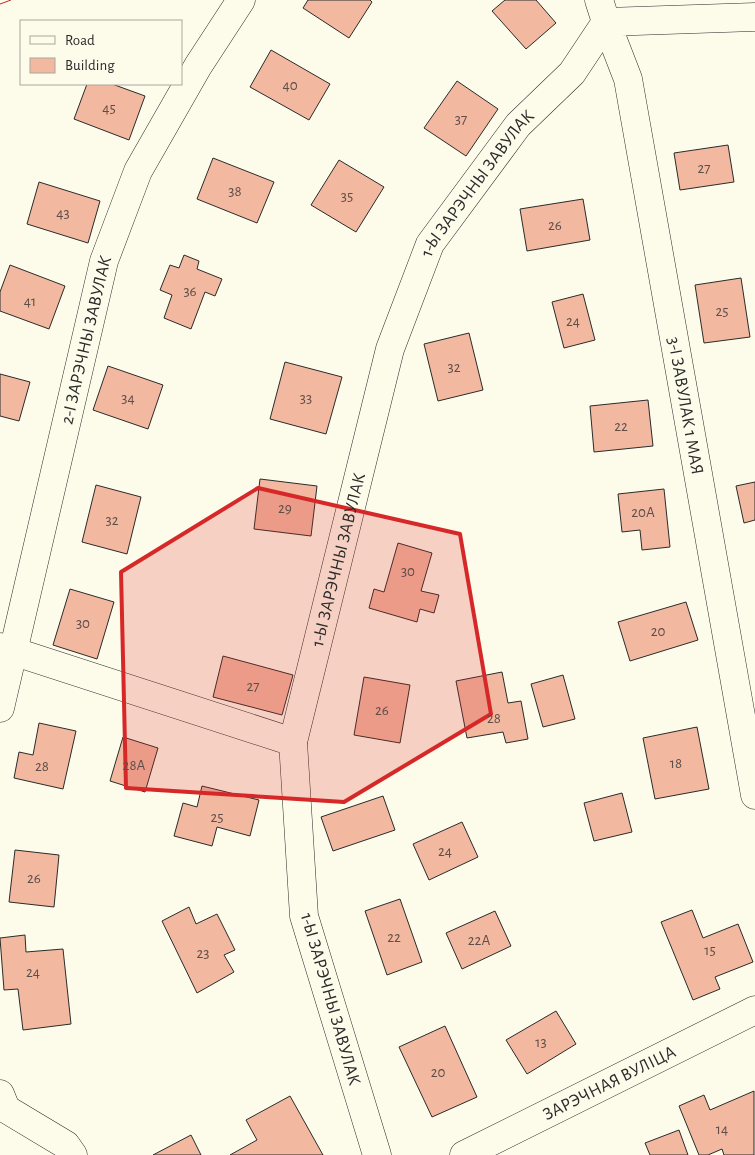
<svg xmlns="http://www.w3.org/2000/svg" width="755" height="1155" font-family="'Alegreya Sans',sans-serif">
	<rect width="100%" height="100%" fill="#fdfbea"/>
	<!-- building -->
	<g fill="#f2b8a0" stroke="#2b2b2b">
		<polygon points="308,0 370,0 372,2 349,38 303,8"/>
		<polygon points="505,0 536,0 556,23 526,49 492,11"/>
		<polygon points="271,50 330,84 309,120 250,87"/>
		<polygon points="457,81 498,109 466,156 424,128"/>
		<polygon points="87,84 112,84 145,96 129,140 74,119"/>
		<polygon points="728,145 734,182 680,190 674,153"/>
		<polygon points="213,158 274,182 257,223 197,199"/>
		<polygon points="339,160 384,187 356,232 311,205"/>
		<polygon points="39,182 100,201 88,243 27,224"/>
		<polygon points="583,199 590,240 527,251 520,209"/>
		<polygon points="184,255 199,261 197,269 222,279 215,296 205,292 191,329 164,318 172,295 160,290 170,265 179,268"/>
		<polygon points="10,265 65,286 49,329 0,311 0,292"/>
		<polygon points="741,278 750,337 704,343 695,285"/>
		<polygon points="583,294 595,340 564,348 552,302"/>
		<polygon points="469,333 483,390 438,401 424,344"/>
		<polygon points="285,362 342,377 326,434 270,419"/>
		<polygon points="108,366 163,385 148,429 93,410"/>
		<polygon points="0,374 30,382 19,421 0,416"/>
		<polygon points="648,400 653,446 594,452 590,406"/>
		<polygon points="260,479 317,486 311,536 254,529"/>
		<polygon points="755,482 755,520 744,523 736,486"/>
		<polygon points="96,485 141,497 127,554 82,542"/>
		<polygon points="664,489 670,547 642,550 640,530 622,532 618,494"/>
		<polygon points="398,543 432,553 421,591 439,595 434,613 420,609 417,622 369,608 374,589 384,592"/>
		<polygon points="70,589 114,602 97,659 53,645"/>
		<polygon points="686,602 698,640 630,661 618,622"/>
		<polygon points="223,656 293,675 282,715 213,697"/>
		<polygon points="502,672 508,703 521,701 528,739 506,743 503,732 467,738 456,681"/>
		<polygon points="563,675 575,719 543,727 531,684"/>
		<polygon points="364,677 410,685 400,743 354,735"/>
		<polygon points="39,723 76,731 63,789 14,778 19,752 33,755"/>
		<polygon points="697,727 709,789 655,799 643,738"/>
		<polygon points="123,737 158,748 145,792 110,781"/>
		<polygon points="202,786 259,800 250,836 217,827 212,846 174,836 183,803 197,807"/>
		<polygon points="622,793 632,832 594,841 584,803"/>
		<polygon points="383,796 395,830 333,851 321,817"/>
		<polygon points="462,822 478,857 429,880 413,844"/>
		<polygon points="15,850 59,855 54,907 9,902"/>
		<polygon points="400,899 422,962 387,975 365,911"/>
		<polygon points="189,907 196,924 217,914 235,950 224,955 234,972 197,993 162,921"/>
		<polygon points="692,910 703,938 738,924 753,962 715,977 720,989 693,1000 661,922"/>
		<polygon points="495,911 511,946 462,969 446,933"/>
		<polygon points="25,935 26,952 63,949 71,1024 23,1030 18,989 4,990 0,938"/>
		<polygon points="556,1011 576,1044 527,1074 506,1040"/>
		<polygon points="445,1026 477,1097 432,1117 399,1047"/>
		<polygon points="754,1091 754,1155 724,1155 722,1149 708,1155 699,1155 679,1106 704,1095 710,1110"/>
		<polygon points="290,1096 323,1155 230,1155 257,1140 246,1120"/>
		<polygon points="679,1130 688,1155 650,1155 645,1143"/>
		<polygon points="191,1135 201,1155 153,1155"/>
	</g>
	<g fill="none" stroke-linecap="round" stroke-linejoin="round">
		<defs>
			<g id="street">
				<path id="s1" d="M755,17L606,22L628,79L755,795"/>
				<polyline points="0,647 293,742"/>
				<path id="s2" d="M0,708L104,261L138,171L198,66L241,0"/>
				<polyline points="0,1094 6,1109 66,1145 73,1155"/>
			</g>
			<g id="secondary">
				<path id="s3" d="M377,1155L304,916L293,742L390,349L430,244L518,125L572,73L606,22L599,0"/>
				<path id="s4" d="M464,1155L755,1010"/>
			</g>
		</defs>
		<!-- street casing -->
		<use href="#street" stroke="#2b2b2b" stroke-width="29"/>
		<!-- secondary casing -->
		<use href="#secondary" stroke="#2b2b2b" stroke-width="29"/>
		<!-- street -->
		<use href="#street" stroke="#fdfbea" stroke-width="28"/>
		<!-- secondary -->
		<use href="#secondary" stroke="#fdfbea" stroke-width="28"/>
		<!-- power -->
		<polyline stroke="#c62828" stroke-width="1" stroke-dasharray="18 4 2.5 4" stroke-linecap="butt" points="0,4 11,0"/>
	</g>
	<!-- marked area -->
	<path fill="#d62828" fill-opacity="0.2" stroke="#d62828" stroke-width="4" stroke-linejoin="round" d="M258,488L460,534L491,714L344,802L126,788L121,572Z"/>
	<g text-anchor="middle" stroke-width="4" stroke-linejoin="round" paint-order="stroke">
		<!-- number labels -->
		<g font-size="15" fill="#5d4e48">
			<text x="290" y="90">40</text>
			<text x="109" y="113">45</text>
			<text x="461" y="124">37</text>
			<text x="704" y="173">27</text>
			<text x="235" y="196">38</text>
			<text x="347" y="201">35</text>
			<text x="63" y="218">43</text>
			<text x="555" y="230">26</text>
			<text x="190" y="296">36</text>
			<text x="30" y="306">41</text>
			<text x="722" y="316">25</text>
			<text x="573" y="326">24</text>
			<text x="454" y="372">32</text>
			<text x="128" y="403">34</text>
			<text x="306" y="403">33</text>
			<text x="621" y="431">22</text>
			<text x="285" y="513">29</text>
			<text x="643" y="517">20А</text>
			<text x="112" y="525">32</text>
			<text x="408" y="576">30</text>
			<text x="83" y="628">30</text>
			<text x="658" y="636">20</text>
			<text x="253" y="691">27</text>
			<text x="382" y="715">26</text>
			<text x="494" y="723">28</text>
			<text x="676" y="768">18</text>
			<text x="134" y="770">28А</text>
			<text x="42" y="771">28</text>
			<text x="217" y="822">25</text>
			<text x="445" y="856">24</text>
			<text x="34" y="883">26</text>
			<text x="394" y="942">22</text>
			<text x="479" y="945">22А</text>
			<text x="710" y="955">15</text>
			<text x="203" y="958">23</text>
			<text x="33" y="977">24</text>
			<text x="541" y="1047">13</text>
			<text x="438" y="1077">20</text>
			<text x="722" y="1134">14</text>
		</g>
		<!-- street labels -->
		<g font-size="18" fill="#2b2b2b" stroke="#fdfbea">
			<text dy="6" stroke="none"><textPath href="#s3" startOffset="1018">1-Ы ЗАРЭЧНЫ ЗАВУЛАК</textPath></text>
			<text dy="6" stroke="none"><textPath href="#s2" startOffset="378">2-І ЗАРЭЧНЫ ЗАВУЛАК</textPath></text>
			<text dy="6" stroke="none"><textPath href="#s1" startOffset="542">3-І ЗАВУЛАК 1 МАЯ</textPath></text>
			<text dy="6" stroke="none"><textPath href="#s3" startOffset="612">1-Ы ЗАРЭЧНЫ ЗАВУЛАК</textPath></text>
			<text transform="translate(331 999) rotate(74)" y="6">1-Ы ЗАРЭЧНЫ ЗАВУЛАК</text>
			<text dy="6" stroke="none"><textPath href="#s4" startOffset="162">ЗАРЭЧНАЯ ВУЛІЦА</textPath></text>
		</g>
	</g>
	<!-- legend -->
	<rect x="20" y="20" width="162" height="65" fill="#fdfbea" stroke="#a9a89e"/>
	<rect x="30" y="36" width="25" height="8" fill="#fdfbea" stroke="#a9a89e"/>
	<text x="65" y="45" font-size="15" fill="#2b2b2b">Road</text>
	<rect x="30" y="58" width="25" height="15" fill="#f2b8a0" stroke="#a9a89e"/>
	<text x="65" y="70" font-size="15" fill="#2b2b2b">Building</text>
</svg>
